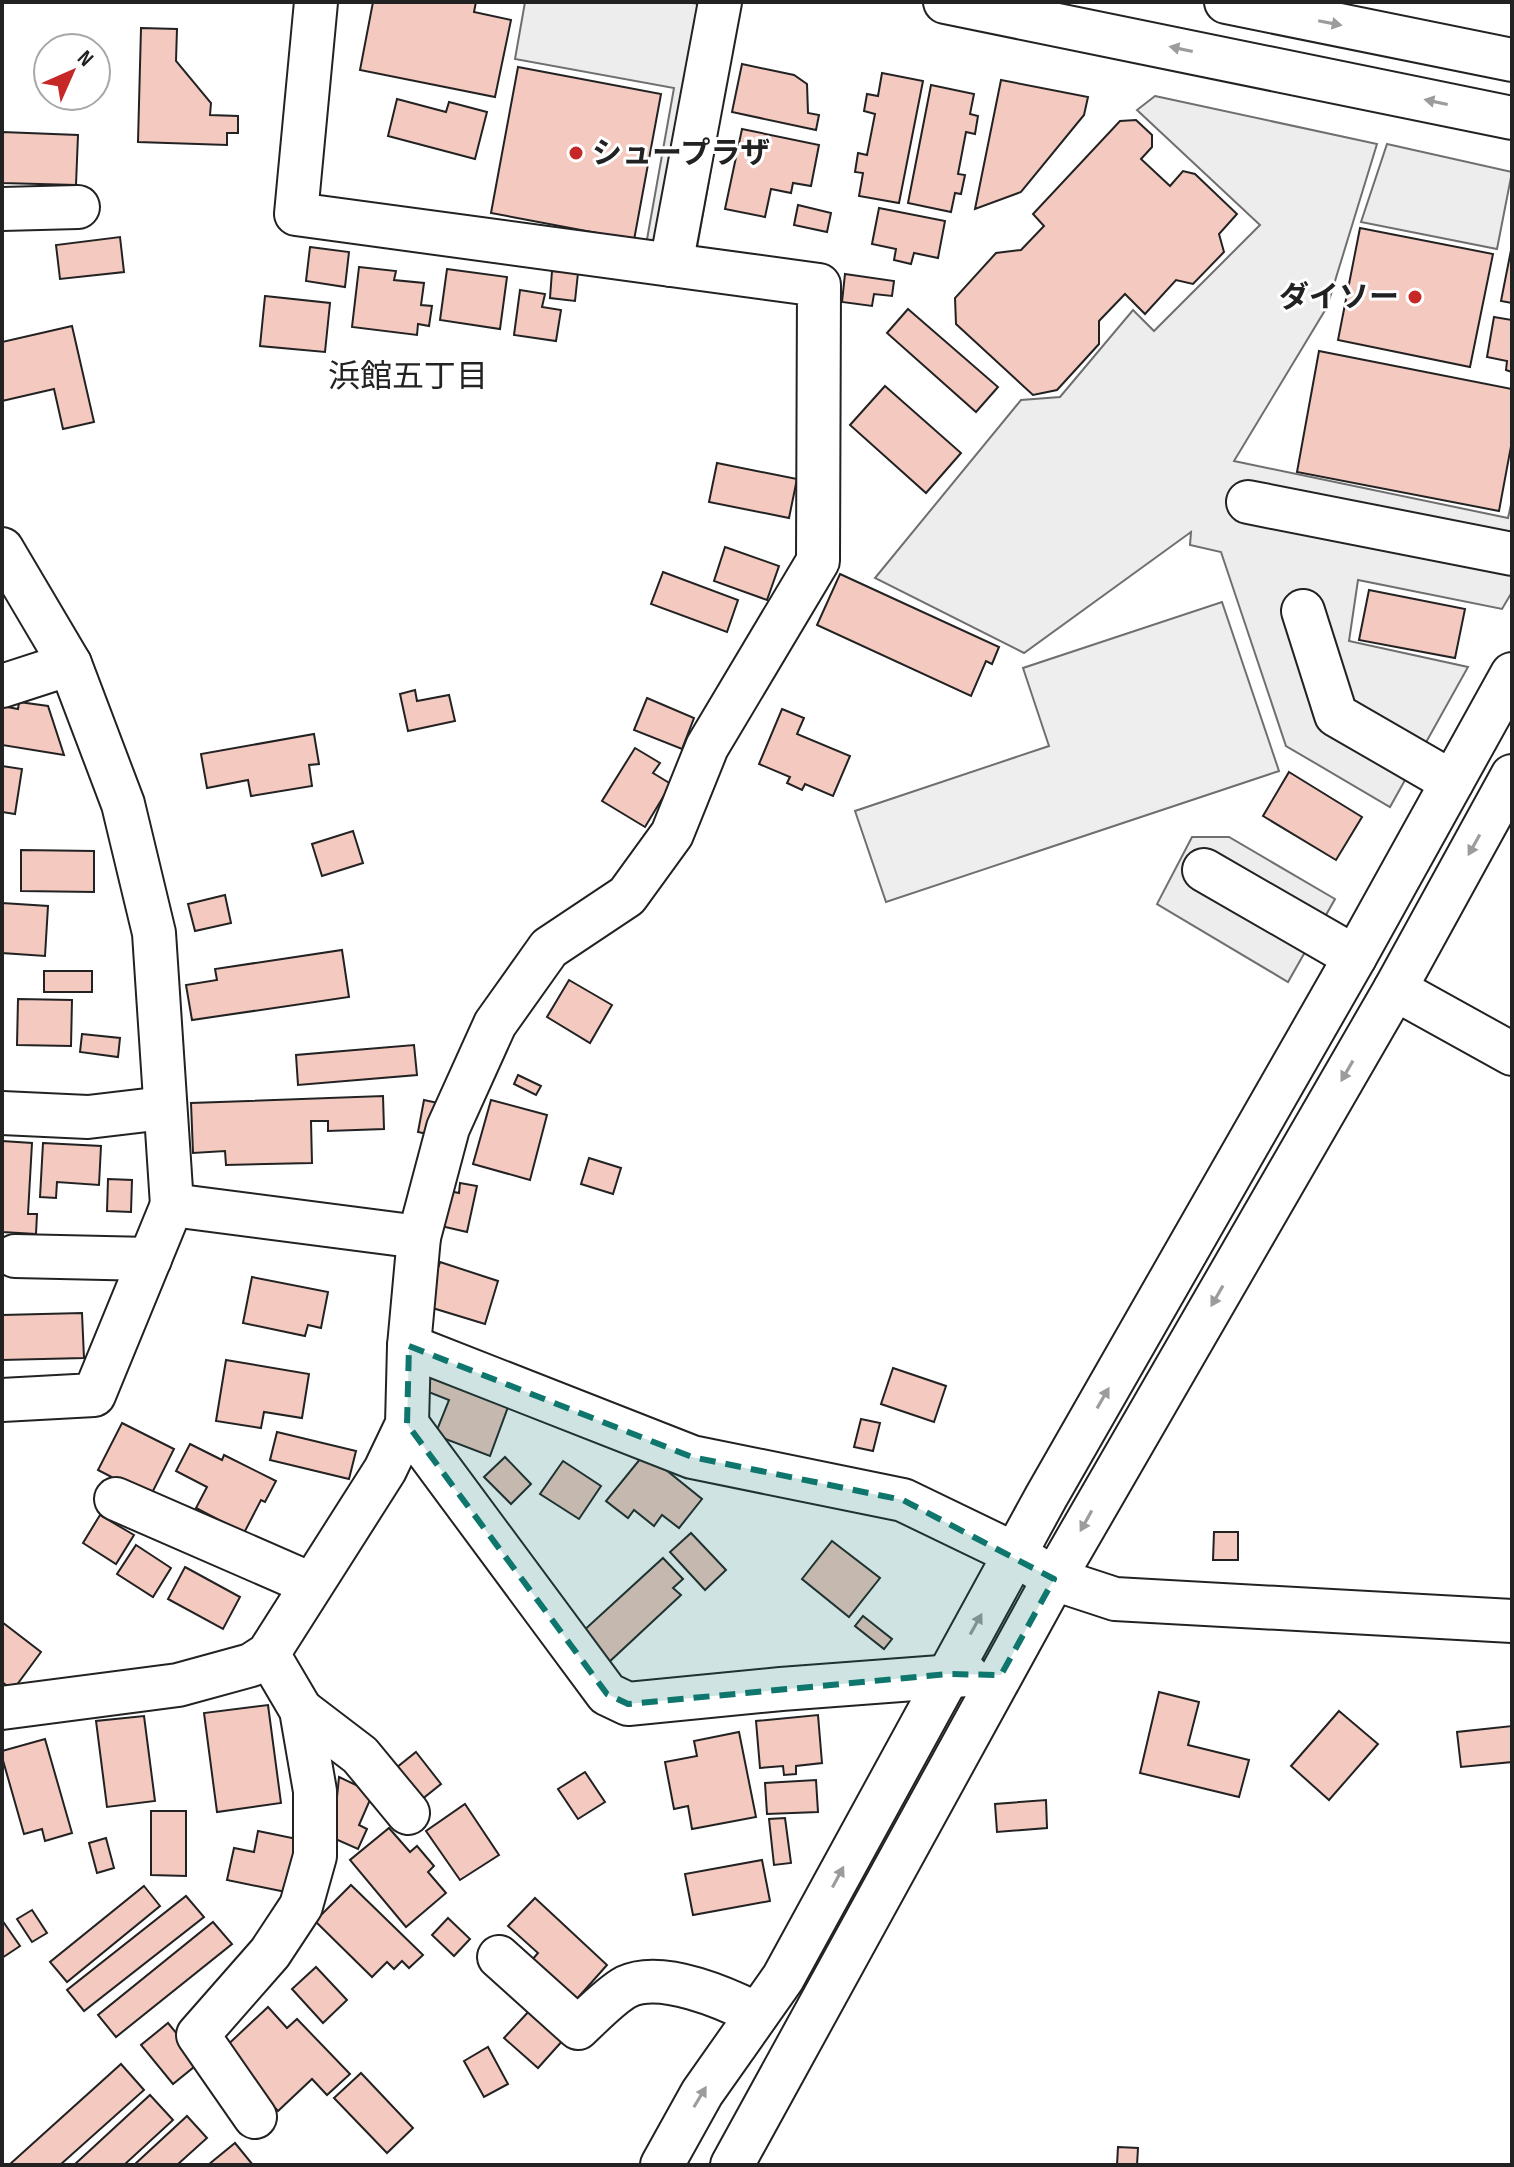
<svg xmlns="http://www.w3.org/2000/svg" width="1514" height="2167" font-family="'Sofia Sans Condensed','Noto Sans JP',sans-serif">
	<rect width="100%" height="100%" fill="#fff"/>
	<!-- green -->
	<polygon fill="#eee" stroke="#6f6f6f" stroke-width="2" points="1222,602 1279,771 886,902 855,811 1049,746 1023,668"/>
	<!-- parking -->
	<g fill="#ededed" stroke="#6f6f6f" stroke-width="2">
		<polygon points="525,2 687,2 739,11 696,253 646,245 674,88 515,59"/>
		<polygon points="1155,96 1377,144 1327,307 1234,461 1508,518 1512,500 1512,592 1502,609 1358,580 1349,641 1468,667 1390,807 1286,746 1221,552 1190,545 1191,532 1024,653 875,578 1021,400 1060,397 1133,310 1154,331 1260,225 1137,110"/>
		<polygon points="1387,144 1512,172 1497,249 1361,222"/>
		<polygon points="1192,837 1229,837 1335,899 1288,982 1157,904"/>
	</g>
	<!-- building -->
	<g fill="#f3c9c0" stroke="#222" stroke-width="2">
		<polygon points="373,2 476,2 474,12 511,20 495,97 360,70"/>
		<polygon points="141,28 177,29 176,61 211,103 210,115 238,116 238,133 227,133 227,145 138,142"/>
		<polygon points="742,64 794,75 807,84 808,113 819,115 816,130 732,112"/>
		<polygon points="518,67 661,94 634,240 491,213"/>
		<polygon points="882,73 923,81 899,203 859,196 863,173 855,172 858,153 867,155 875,114 864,111 867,94 878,96"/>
		<polygon points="1001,80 1088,97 1084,115 1021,192 975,209"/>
		<polygon points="931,85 974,94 970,114 978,116 975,134 966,132 958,174 965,175 961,194 955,193 951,212 908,203"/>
		<polygon points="397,99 446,112 449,102 487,112 475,159 388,136"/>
		<polygon points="1136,120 1152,135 1152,147 1141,159 1170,186 1183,171 1195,174 1237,214 1219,234 1224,252 1193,284 1176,280 1145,314 1125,294 1099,321 1099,344 1057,390 1033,395 956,324 955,298 996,253 1021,250 1044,226 1033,214 1120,121"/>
		<polygon points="742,129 819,145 811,186 793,183 791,193 771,189 765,217 725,209"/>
		<polygon points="2,132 78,135 76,185 2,183"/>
		<polygon points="798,205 831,213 827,232 794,225"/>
		<polygon points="879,208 945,221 938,258 914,253 911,264 894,260 896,249 872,244"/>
		<polygon points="1360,228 1493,254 1470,367 1338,340"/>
		<polygon points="120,237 124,272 60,279 56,245"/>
		<polygon points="1512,245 1512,303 1501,301"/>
		<polygon points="310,247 349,252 345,287 306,281"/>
		<polygon points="359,267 396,271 394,280 424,283 421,305 432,306 429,326 418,324 417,335 352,327"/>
		<polygon points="447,269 507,277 500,329 440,320"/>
		<polygon points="552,271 578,273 575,301 550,298"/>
		<polygon points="845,274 894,281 892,296 874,294 872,306 842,302"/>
		<polygon points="520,290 545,294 542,307 561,310 556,341 514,335"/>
		<polygon points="265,296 330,303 325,352 260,346"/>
		<polygon points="908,309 998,387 976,412 887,333"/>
		<polygon points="1494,317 1512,320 1512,372 1506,370 1507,361 1487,357"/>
		<polygon points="72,326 94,422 63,429 54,389 2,401 2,342"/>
		<polygon points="1319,351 1512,389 1512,441 1499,511 1297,472"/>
		<polygon points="885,386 961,453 926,493 850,425"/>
		<polygon points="717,463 797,479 789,518 709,502"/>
		<polygon points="725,547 779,566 767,600 714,581"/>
		<polygon points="663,572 738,600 727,632 651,604"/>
		<polygon points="840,574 999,647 992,664 986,661 971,696 817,625"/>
		<polygon points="1369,590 1465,609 1455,658 1359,640"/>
		<polygon points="415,690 417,701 449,695 455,721 408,731 400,694"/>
		<polygon points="647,698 694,718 682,749 634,730"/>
		<polygon points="19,702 48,706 64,755 2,745 2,706 18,709"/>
		<polygon points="782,709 804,718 797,734 850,756 833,796 805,784 802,790 787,783 790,777 759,764"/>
		<polygon points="314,734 319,764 309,765 312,786 251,796 248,780 207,788 201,754"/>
		<polygon points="635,748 660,763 653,773 671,784 645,827 602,801"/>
		<polygon points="2,766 22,769 15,814 2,812"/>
		<polygon points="1289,772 1362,817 1336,860 1263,816"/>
		<polygon points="353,831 363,863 322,876 312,844"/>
		<polygon points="21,850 94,851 94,892 21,891"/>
		<polygon points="225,895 231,923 195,931 188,904"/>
		<polygon points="2,903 48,906 45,956 2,953"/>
		<polygon points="342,950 349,997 192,1020 186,985 217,980 215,969"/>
		<rect x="44" y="971" width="48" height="21"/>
		<polygon points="569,980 612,1005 590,1043 547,1017"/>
		<polygon points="18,999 72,1000 71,1046 17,1045"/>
		<polygon points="82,1034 120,1038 118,1057 80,1052"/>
		<polygon points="414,1045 417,1075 298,1085 296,1055"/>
		<polygon points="518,1075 541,1086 536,1095 514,1084"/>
		<polygon points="383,1096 384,1129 328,1131 328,1121 311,1121 312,1163 226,1165 225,1151 193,1153 191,1103"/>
		<polygon points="424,1100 438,1103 432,1135 418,1132"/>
		<polygon points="491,1100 547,1115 530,1180 473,1164"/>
		<polygon points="2,1141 32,1143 28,1214 37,1214 36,1234 2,1232"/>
		<polygon points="43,1143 101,1146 99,1185 57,1182 56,1198 40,1197"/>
		<polygon points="589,1158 621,1168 613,1194 581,1184"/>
		<polygon points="108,1179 132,1180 131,1212 107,1211"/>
		<polygon points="460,1183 477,1186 467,1232 441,1226 449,1191 459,1193"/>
		<polygon points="440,1262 498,1281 485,1324 426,1306"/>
		<polygon points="252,1277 328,1292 321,1328 308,1325 305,1336 243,1323"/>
		<polygon points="82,1313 84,1358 2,1360 2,1315"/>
		<polygon points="226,1360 309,1374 302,1418 264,1412 261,1428 216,1421"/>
		<polygon points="893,1368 946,1386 934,1422 881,1404"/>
		<polygon points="434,1370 511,1399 490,1456 435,1435 449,1400 426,1391"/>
		<polygon points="861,1419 880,1423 873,1451 854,1447"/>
		<polygon points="122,1423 174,1449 150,1497 98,1470"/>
		<polygon points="277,1432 356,1451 349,1479 270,1460"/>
		<polygon points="190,1444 222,1460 224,1455 276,1481 265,1502 261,1500 244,1533 196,1508 207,1487 176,1471"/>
		<polygon points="645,1453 702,1499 679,1528 662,1515 654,1526 634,1510 628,1518 606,1501"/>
		<polygon points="505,1457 531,1484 511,1504 484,1477"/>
		<polygon points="563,1461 601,1486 579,1519 540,1494"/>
		<polygon points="100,1515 134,1535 116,1564 83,1543"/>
		<polygon points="1214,1532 1238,1532 1238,1560 1213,1560"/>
		<polygon points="691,1533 726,1570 705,1590 670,1552"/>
		<polygon points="832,1541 880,1578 849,1617 802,1579"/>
		<polygon points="136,1545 171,1568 153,1597 117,1574"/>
		<polygon points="663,1558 683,1579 673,1588 681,1595 608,1663 581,1633"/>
		<polygon points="185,1567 240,1597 223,1629 168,1599"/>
		<polygon points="863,1616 892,1639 884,1649 855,1626"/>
		<polygon points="2,1622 41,1652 13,1690 2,1682"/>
		<polygon points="1159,1692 1199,1702 1188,1745 1249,1760 1239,1797 1140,1773"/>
		<polygon points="268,1705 281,1803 217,1812 204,1713"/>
		<polygon points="1339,1711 1378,1744 1329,1800 1291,1766"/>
		<polygon points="818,1715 822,1763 796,1766 796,1774 784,1775 783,1766 760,1768 756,1721"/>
		<polygon points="144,1716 155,1801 107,1807 96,1721"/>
		<polygon points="1512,1726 1512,1762 1461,1767 1457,1732"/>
		<polygon points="739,1732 756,1817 692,1829 688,1806 674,1809 665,1762 697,1756 694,1741"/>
		<polygon points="45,1739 72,1833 45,1841 42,1829 24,1834 2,1757 2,1751"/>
		<polygon points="416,1752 441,1784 416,1804 391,1772"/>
		<polygon points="585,1772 605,1802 578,1819 558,1789"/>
		<polygon points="339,1777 373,1793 359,1825 367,1829 358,1849 324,1834 336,1807"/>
		<polygon points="816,1780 818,1812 767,1814 765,1783"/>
		<polygon points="1046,1800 1047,1828 997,1832 995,1804"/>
		<polygon points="465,1804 499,1855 460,1880 426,1831"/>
		<polygon points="151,1811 186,1811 186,1876 151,1875"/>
		<polygon points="785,1818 791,1863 774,1865 769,1819"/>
		<polygon points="389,1828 410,1852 417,1846 434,1866 428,1872 446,1893 406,1927 350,1860"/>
		<polygon points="258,1831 297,1839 286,1892 227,1880 234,1848 254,1852"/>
		<polygon points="106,1838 114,1868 97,1873 89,1843"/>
		<polygon points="762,1860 770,1901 693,1915 685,1874"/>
		<polygon points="351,1885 423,1955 409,1968 402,1961 394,1969 387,1962 372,1977 315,1921"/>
		<polygon points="144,1886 160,1906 67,1982 50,1962"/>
		<polygon points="186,1896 204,1917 84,2011 67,1990"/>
		<polygon points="535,1898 607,1965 575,2001 532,1960 538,1953 508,1926"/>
		<polygon points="32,1910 47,1933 32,1942 17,1919"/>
		<polygon points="448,1918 470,1939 454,1956 432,1935"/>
		<polygon points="2,1920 20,1946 2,1958"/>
		<polygon points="213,1922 232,1944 116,2037 98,2015"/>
		<polygon points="316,1967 347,2000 323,2023 292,1989"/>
		<polygon points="268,2007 287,2028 297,2019 350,2074 327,2095 312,2079 278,2111 221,2051"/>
		<polygon points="531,2009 564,2039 538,2068 504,2038"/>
		<polygon points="168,2023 200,2062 173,2084 141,2045"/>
		<polygon points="488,2047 508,2084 484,2097 464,2061"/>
		<polygon points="121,2064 144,2090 60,2165 9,2165"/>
		<polygon points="361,2073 413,2128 387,2153 334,2098"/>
		<polygon points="150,2095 173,2120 124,2165 74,2165"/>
		<polygon points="187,2116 207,2138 177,2165 134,2165"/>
		<polygon points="235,2143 253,2165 208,2165"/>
		<polygon points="1118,2147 1138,2148 1137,2165 1117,2165"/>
	</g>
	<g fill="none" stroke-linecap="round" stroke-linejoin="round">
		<defs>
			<g id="minor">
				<polyline points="316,2 296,214 819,285 818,561 707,747 672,834 627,896 549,948 495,1024 448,1128 419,1237"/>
				<polyline points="945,2 1512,118"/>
				<polyline points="1226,2 1512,60"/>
				<polyline points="2,209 78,207"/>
				<polyline points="671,265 720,2"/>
				<polyline points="1248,502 1512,554"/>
				<polyline points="2,549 70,664 123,804 154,933 172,1205 419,1237 409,1346 407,1424 385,1470 268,1654 251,1665 178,1685 2,1708"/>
				<polyline points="1303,611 1336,715 1452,782"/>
				<polyline points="2,686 70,664"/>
				<polyline points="1204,870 1355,957"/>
				<polyline points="1395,989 1512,1054"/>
				<polyline points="2,1113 88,1117 164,1108"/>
				<polyline points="15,1256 150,1259"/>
				<polyline points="409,1346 692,1457 903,1500 1015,1554 1054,1579 1115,1599 1512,1621"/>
				<polyline points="2,1400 94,1395 172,1205"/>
				<polyline points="407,1424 607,1694 628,1704 781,1689 967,1675"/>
				<polyline points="116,1499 311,1584"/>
				<polyline points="301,1710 360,1755 408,1813"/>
				<path d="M499,1957L578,2028C591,2016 611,1995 626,1987C661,1970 725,1998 757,2014"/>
				<polyline points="255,2117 198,2035 270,1953 301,1906 315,1856 315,1791 301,1710 268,1654"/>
				<polyline points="662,2165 702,2093 783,1978 1046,1497 1355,957 1512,674"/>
				<polyline points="732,2165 1054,1579 1395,989 1512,776"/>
			</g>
		</defs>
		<!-- minor casing -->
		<use href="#minor" stroke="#222" stroke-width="46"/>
		<!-- minor -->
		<use href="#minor" stroke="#fff" stroke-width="42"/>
	</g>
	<!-- one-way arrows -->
	<defs><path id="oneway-solid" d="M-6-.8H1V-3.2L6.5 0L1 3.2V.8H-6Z" transform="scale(2)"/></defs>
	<g fill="#9c9c9c">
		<use href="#oneway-solid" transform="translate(1330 23) rotate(11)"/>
		<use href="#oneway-solid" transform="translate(1181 49) rotate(-168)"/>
		<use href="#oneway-solid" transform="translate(1436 102) rotate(-168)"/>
		<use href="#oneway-solid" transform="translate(1474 845) rotate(119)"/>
		<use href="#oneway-solid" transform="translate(1347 1071) rotate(120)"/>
		<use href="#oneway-solid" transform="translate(1217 1296) rotate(120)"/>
		<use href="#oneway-solid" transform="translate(1103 1398) rotate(-60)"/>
		<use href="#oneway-solid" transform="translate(1086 1521) rotate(119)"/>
		<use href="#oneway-solid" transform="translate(976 1624) rotate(-61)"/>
		<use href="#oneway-solid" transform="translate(838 1877) rotate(-62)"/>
		<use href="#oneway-solid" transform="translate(700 2097) rotate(-59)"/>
	</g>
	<!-- marked area -->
	<path fill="#0f766e" fill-opacity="0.2" stroke="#0f766e" stroke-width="6" stroke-dasharray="16 10" stroke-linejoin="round" d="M409,1346L692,1457L903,1500L1054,1579L1001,1675L948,1674L628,1704L607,1694L407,1424Z"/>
	<!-- markers -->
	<g fill="#c62828" stroke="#fff" stroke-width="3">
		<circle cx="576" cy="153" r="8"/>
		<circle cx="1415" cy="297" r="8"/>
	</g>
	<g text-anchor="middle" stroke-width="6" stroke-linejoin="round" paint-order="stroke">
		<!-- poi labels -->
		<g font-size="30" font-weight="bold" fill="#222" stroke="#fff" text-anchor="start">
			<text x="592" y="163">シュープラザ</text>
			<text x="1399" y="307" text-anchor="end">ダイソー</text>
		</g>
		<!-- neighbourhood labels -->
		<g font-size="32" fill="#222" stroke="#fff">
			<text x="408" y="387">浜館五丁目</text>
		</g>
	</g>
	<!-- border -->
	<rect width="1514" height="2167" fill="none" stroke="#222222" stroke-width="8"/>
	<!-- north arrow -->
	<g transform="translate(72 72) rotate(45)"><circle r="38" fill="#ffffff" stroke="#a7a7a7" stroke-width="2"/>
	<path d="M0-6L14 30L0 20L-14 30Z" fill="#c62828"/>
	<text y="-12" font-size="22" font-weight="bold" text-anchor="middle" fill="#222222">N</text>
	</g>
</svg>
